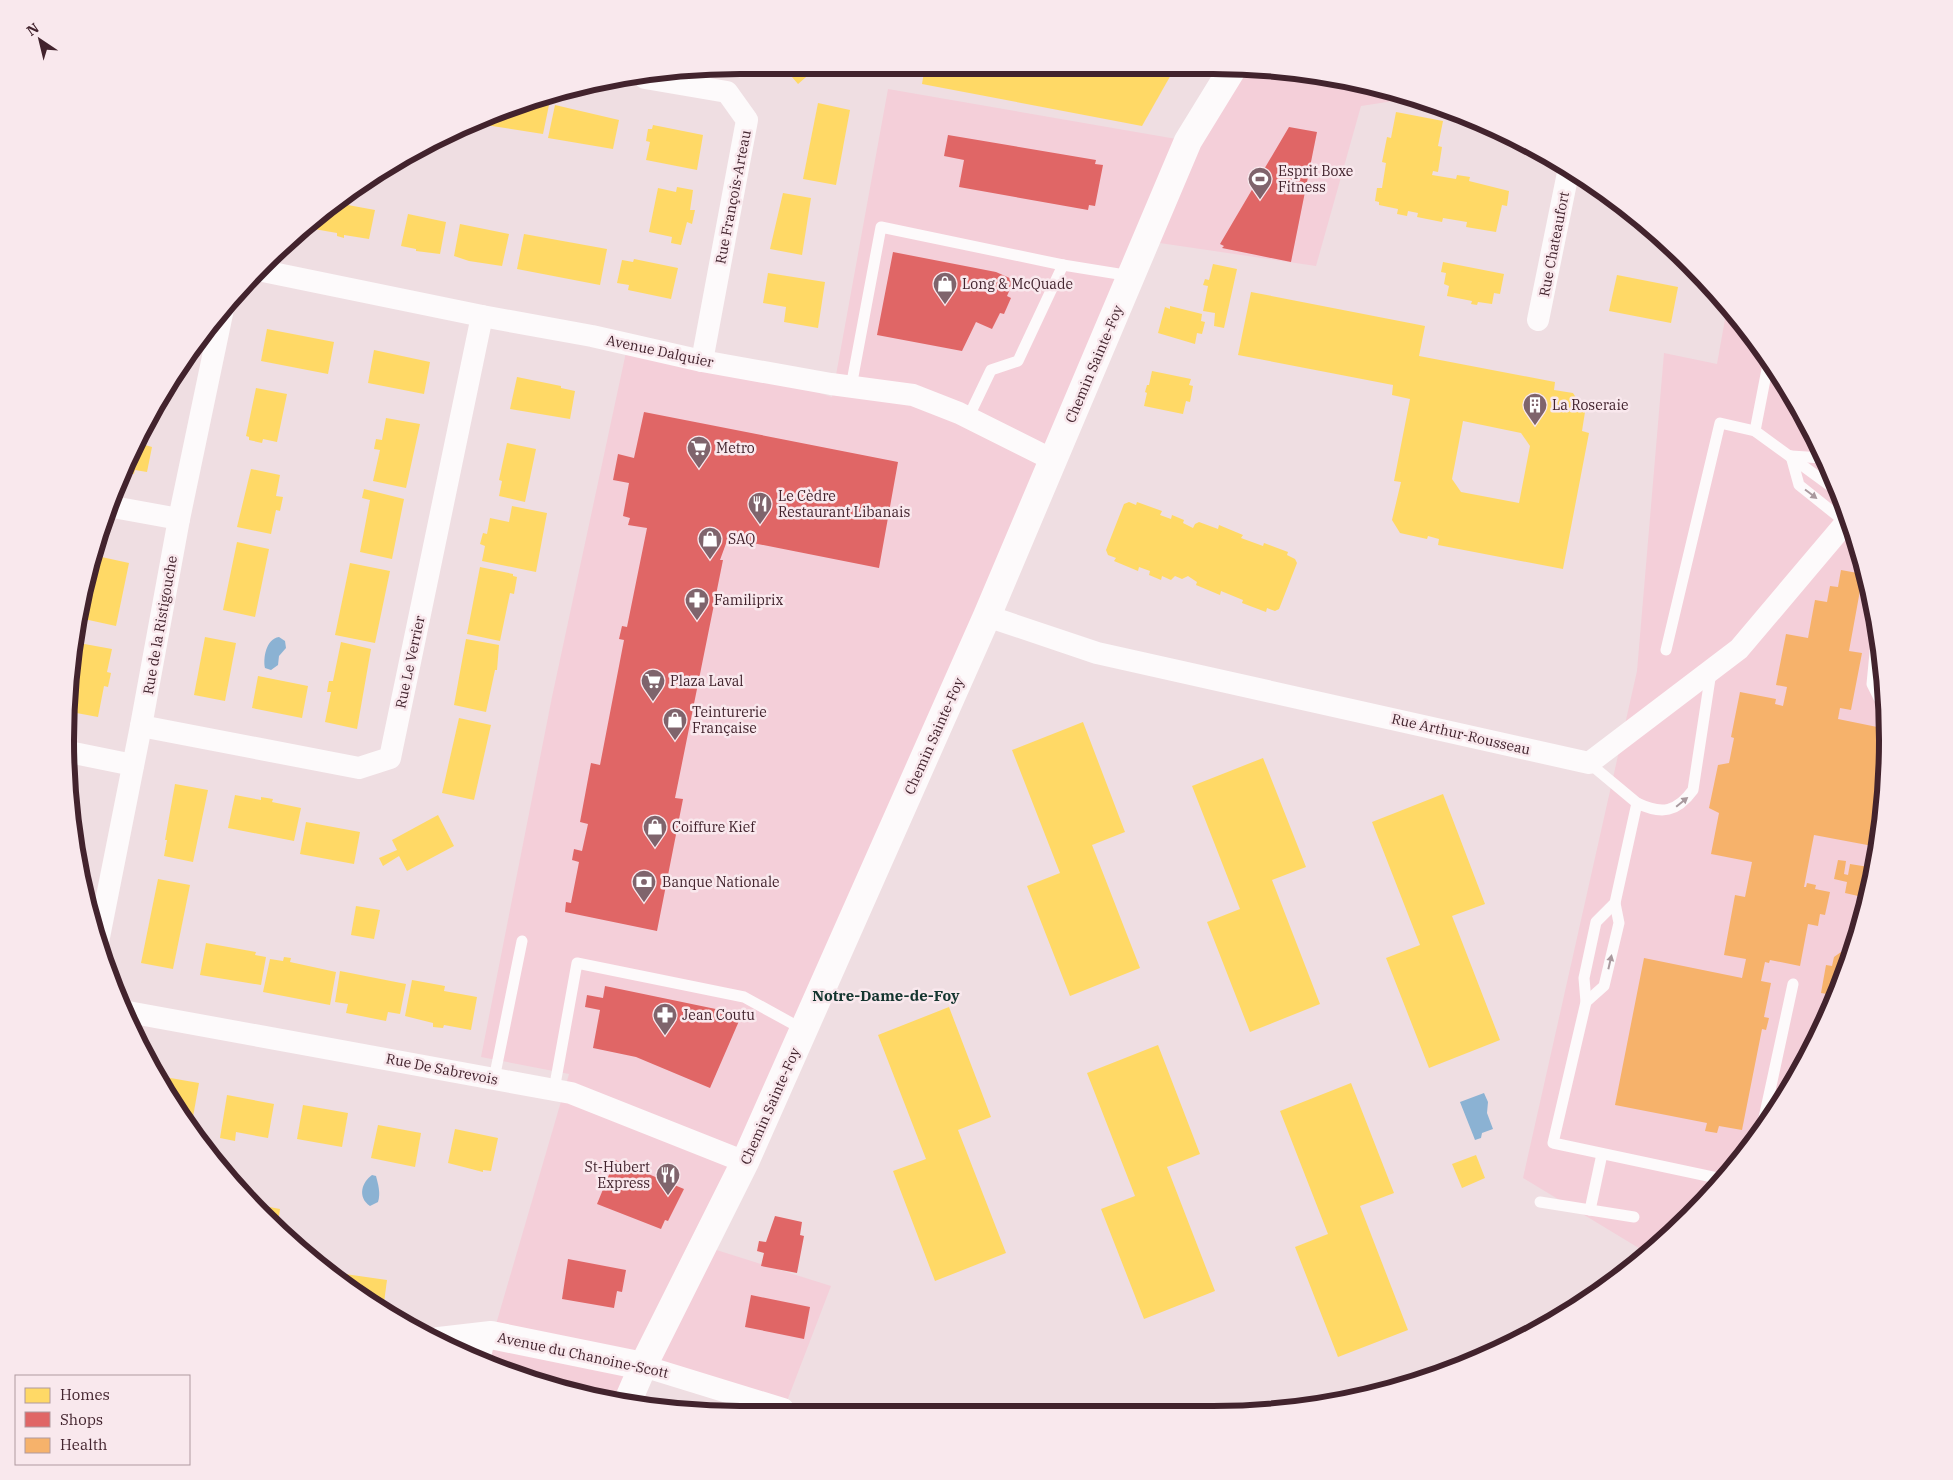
<svg xmlns="http://www.w3.org/2000/svg" width="1953" height="1480" font-family="'IBM Plex Serif',serif">
	<rect width="100%" height="100%" fill="#efdee2"/>
	<!-- built -->
	<g fill="#f4cfd9">
		<polygon points="1234,66 1257,66 1388,88 1413,98 1361,106 1316,266 1146,241 704,1246 831,1286 784,1409 643,1366 627,1403 523,1379 485,1362 569,1074 481,1057 552,697 628,343 708,358 832,397 888,89 1188,141"/>
		<polygon points="1727,308 1774,365 1837,481 1875,608 1888,740 1875,871 1837,998 1774,1115 1690,1217 1647,1253 1523,1178 1637,671 1664,353 1717,364"/>
	</g>
	<!-- water -->
	<g fill="#8bb2d3">
		<path d="M279,637L285,641L286,648L279,656L278,665L271,670L265,668C263,658 266,639 279,637Z"/>
		<polygon points="1484,1093 1488,1102 1487,1113 1493,1129 1482,1133 1481,1138 1475,1140 1460,1102"/>
		<path d="M372,1175L376,1176C378,1184 381,1193 378,1202L370,1206C357,1197 362,1182 372,1175Z"/>
	</g>
	<!-- homes -->
	<g fill="#ffd966" fill-rule="evenodd">
		<polygon points="775,65 820,65 798,84 786,70 782,73"/>
		<polygon points="925,66 1133,66 1172,73 1142,126 922,84"/>
		<polygon points="535,101 549,105 543,134 479,124"/>
		<polygon points="818,103 850,110 836,185 803,179"/>
		<polygon points="555,105 619,120 613,149 548,138"/>
		<polygon points="1396,112 1443,121 1438,146 1442,147 1438,172 1433,171 1432,175 1456,179 1457,175 1470,177 1469,181 1509,191 1507,206 1502,205 1496,232 1466,227 1467,222 1443,218 1442,222 1417,217 1418,213 1408,211 1407,216 1397,214 1398,209 1379,205 1379,202 1375,201 1377,188 1382,188 1386,163 1382,162 1387,137 1391,138"/>
		<polygon points="653,125 703,135 697,170 646,160 650,142 646,141 648,129 652,129"/>
		<polygon points="677,187 693,190 690,210 695,210 692,224 687,222 681,245 671,243 672,237 649,232 658,188 676,192"/>
		<polygon points="783,193 811,198 802,255 770,249"/>
		<polygon points="337,203 375,210 369,239 344,235 344,238 337,236 337,233 314,229 316,217"/>
		<polygon points="408,214 446,222 440,254 416,251 416,249 401,246"/>
		<polygon points="460,224 509,234 502,266 469,261 454,256"/>
		<polygon points="524,234 607,249 600,285 517,269"/>
		<polygon points="634,259 678,268 671,299 628,290 629,285 617,283 622,260 633,262"/>
		<polygon points="1443,262 1504,274 1500,294 1494,293 1492,304 1478,302 1477,305 1471,304 1472,301 1447,296 1449,286 1444,284 1446,273 1441,272"/>
		<polygon points="1213,264 1237,269 1224,328 1214,326 1215,313 1203,311 1208,286 1203,285 1205,279 1209,280"/>
		<polygon points="768,273 825,282 818,328 784,322 786,307 763,303"/>
		<polygon points="1617,275 1678,287 1671,323 1609,311"/>
		<path d="M1251,292L1425,326L1419,356L1555,382L1554,390L1573,393L1585,412L1582,431L1589,433L1563,569L1438,545L1439,539L1428,536L1427,539L1400,533L1392,520L1401,482L1394,481L1410,399L1392,395L1393,385L1238,355ZM1463,421L1521,433L1530,446L1519,503L1461,492L1452,479Z"/>
		<polygon points="1170,306 1202,314 1201,321 1205,322 1202,334 1197,333 1195,344 1158,333 1165,307 1170,309"/>
		<polygon points="267,329 334,342 328,374 261,361"/>
		<polygon points="374,350 430,362 424,394 368,383"/>
		<polygon points="1152,371 1191,379 1189,385 1193,386 1190,402 1186,401 1183,414 1144,406 1147,393 1145,392 1147,385 1149,385"/>
		<polygon points="517,377 561,386 561,388 575,391 570,419 510,409"/>
		<polygon points="256,388 287,394 277,442 263,439 262,443 249,440 249,437 246,436"/>
		<polygon points="163,399 158,422 149,420"/>
		<polygon points="386,418 420,424 406,488 373,481 380,450 374,449 376,439 382,440"/>
		<polygon points="135,442 152,447 147,472 135,470 134,474 124,472"/>
		<polygon points="507,443 536,449 525,502 499,496 502,481 499,480"/>
		<polygon points="251,469 280,475 276,496 283,497 280,511 276,510 271,534 237,527"/>
		<polygon points="364,489 404,499 392,559 360,552 370,500 362,498"/>
		<polygon points="1129,502 1136,505 1137,502 1162,511 1160,515 1171,519 1172,515 1184,520 1183,523 1193,528 1195,524 1199,522 1218,529 1219,525 1243,535 1241,538 1263,546 1264,543 1288,552 1287,555 1295,559 1297,563 1279,609 1275,611 1267,608 1266,612 1242,603 1243,600 1221,591 1220,595 1196,585 1197,582 1188,576 1182,579 1175,576 1171,580 1162,576 1161,580 1149,575 1150,571 1139,567 1138,571 1114,561 1116,558 1108,555 1106,550 1124,504"/>
		<polygon points="512,506 547,513 536,572 482,561 485,546 480,544 483,533 487,534 490,518 509,522"/>
		<polygon points="237,542 269,549 255,617 223,610"/>
		<polygon points="97,556 129,563 116,626 84,619"/>
		<polygon points="350,563 390,571 375,643 335,635"/>
		<polygon points="480,567 513,574 513,576 517,577 514,594 510,593 500,641 467,634"/>
		<polygon points="205,637 236,643 225,701 194,695"/>
		<polygon points="466,639 499,645 497,670 495,670 486,712 454,705"/>
		<polygon points="341,642 371,649 357,729 325,722 331,692 327,692 329,681 333,681"/>
		<polygon points="79,643 112,649 107,672 111,673 108,687 104,686 98,717 71,712 74,665"/>
		<polygon points="258,676 308,686 302,718 252,708"/>
		<polygon points="459,718 491,725 474,800 442,793"/>
		<polygon points="1083,722 1125,832 1092,845 1140,968 1070,996 1027,886 1060,873 1012,750"/>
		<polygon points="1263,758 1306,867 1272,880 1320,1004 1250,1032 1207,922 1240,909 1192,786"/>
		<polygon points="175,784 208,790 193,862 164,856 167,840 165,840"/>
		<polygon points="1443,794 1485,904 1452,916 1500,1040 1429,1068 1386,958 1420,945 1372,822"/>
		<polygon points="235,795 261,800 261,797 273,799 272,802 301,808 294,841 228,828"/>
		<polygon points="70,802 80,804 75,828"/>
		<polygon points="438,815 454,846 407,871 399,856 383,866 379,858 397,850 392,840"/>
		<polygon points="306,822 360,832 354,864 300,854"/>
		<polygon points="158,879 190,885 173,969 141,963"/>
		<polygon points="356,906 380,910 374,939 351,935"/>
		<polygon points="206,943 256,952 255,955 266,957 261,985 200,975"/>
		<polygon points="284,957 291,958 290,962 336,972 330,1005 263,992 270,959 283,961"/>
		<polygon points="340,971 406,984 400,1014 388,1012 386,1021 346,1013 348,1004 335,1002"/>
		<polygon points="412,980 445,986 444,991 477,997 471,1030 444,1025 443,1028 433,1027 433,1023 405,1016"/>
		<polygon points="949,1007 991,1117 958,1130 1006,1253 935,1281 893,1171 926,1159 878,1035"/>
		<polygon points="1158,1045 1200,1154 1167,1167 1215,1291 1144,1319 1101,1209 1135,1196 1087,1073"/>
		<polygon points="159,1076 199,1083 193,1117 178,1114"/>
		<polygon points="1351,1083 1394,1193 1360,1206 1408,1330 1338,1357 1295,1247 1328,1234 1280,1111"/>
		<polygon points="227,1095 274,1104 268,1138 236,1132 235,1141 220,1138"/>
		<polygon points="303,1105 348,1113 342,1147 297,1139"/>
		<polygon points="378,1125 421,1133 415,1167 371,1158"/>
		<polygon points="455,1129 498,1138 491,1171 483,1170 483,1172 448,1163"/>
		<polygon points="1476,1155 1485,1178 1462,1188 1452,1164"/>
		<polygon points="264,1206 280,1209 278,1222 272,1221 263,1211"/>
		<polygon points="338,1273 387,1280 383,1310 337,1278"/>
	</g>
	<!-- shops -->
	<g fill="#e06666">
		<polygon points="1289,127 1317,132 1291,262 1222,248 1224,246 1220,244"/>
		<polygon points="948,135 1096,160 1095,164 1103,165 1095,206 1089,205 1088,210 959,187 964,160 944,156"/>
		<polygon points="893,252 996,272 1014,280 1007,296 1011,298 1004,314 1000,313 992,329 976,322 962,351 877,335"/>
		<polygon points="644,412 898,462 879,568 728,538 720,560 723,560 675,798 683,799 657,931 565,912 566,902 571,903 579,862 572,860 574,849 582,851 588,824 580,822 591,763 600,765 624,640 619,639 622,626 627,627 647,528 628,525 630,518 623,516 629,483 613,480 618,454 634,458"/>
		<polygon points="605,986 735,1013 739,1011 743,1018 739,1021 710,1088 636,1057 593,1048 600,1010 585,1007 587,995 603,998"/>
		<polygon points="615,1160 684,1189 668,1221 665,1220 661,1229 597,1204"/>
		<polygon points="775,1216 802,1222 800,1235 804,1236 797,1273 761,1266 764,1253 757,1251 759,1241 766,1242"/>
		<polygon points="568,1259 626,1270 622,1292 617,1291 614,1308 562,1299"/>
		<polygon points="751,1295 810,1307 804,1339 745,1327"/>
	</g>
	<!-- health -->
	<g fill="#f6b26b">
		<polygon points="1841,570 1863,574 1849,651 1862,653 1851,710 1840,708 1838,719 1887,729 1888,740 1878,847 1814,835 1804,887 1806,887 1807,883 1816,885 1815,889 1830,892 1825,915 1820,914 1818,926 1808,924 1800,966 1770,960 1769,963 1765,962 1761,981 1771,983 1764,1017 1769,1018 1766,1030 1762,1029 1742,1130 1719,1126 1717,1133 1705,1131 1707,1123 1615,1105 1644,958 1742,978 1746,959 1724,955 1735,895 1745,897 1752,862 1711,854 1719,813 1709,808 1718,765 1729,763 1734,738 1731,737 1740,692 1776,699 1775,704 1783,706 1787,687 1776,685 1786,634 1808,638 1815,600 1827,602 1830,586 1838,587"/>
		<polygon points="1838,860 1846,861 1844,874 1848,875 1850,864 1875,868 1867,898 1845,893 1847,882 1834,879"/>
		<polygon points="1841,952 1850,954 1837,998 1830,1011 1825,1005 1827,994 1821,993 1826,965 1832,966 1834,957"/>
	</g>
	<g fill="none" stroke-linecap="round" stroke-linejoin="round">
		<!-- service -->
		<g stroke="#fdfafb" stroke-width="11">
			<polyline points="851,387 881,227 1063,265"/>
			<polyline points="968,418 991,370 1018,361 1063,265 1131,276"/>
			<polyline points="1755,431 1769,359"/>
			<polyline points="1791,456 1799,485 1849,525"/>
			<polyline points="1791,456 1822,458 1825,460"/>
			<polyline points="1877,632 1872,684 1879,698 1884,699"/>
			<polyline points="1666,650 1720,423 1755,431 1840,493"/>
			<polyline points="1589,763 1637,803 1615,903 1596,922 1584,978 1586,1002 1553,1143 1722,1179"/>
			<path d="M1637,803C1662,815 1677,812 1693,790L1711,672"/>
			<polyline points="1586,1002 1604,986 1619,923 1615,903"/>
			<polyline points="494,1079 522,941"/>
			<polyline points="554,1090 577,963 744,997 804,1030"/>
			<polyline points="1761,1132 1793,984"/>
			<polyline points="1540,1202 1634,1217"/>
			<polyline points="1590,1210 1602,1154"/>
			<polyline points="484,1362 491,1335"/>
		</g>
		<!-- minor -->
		<g stroke="#fdfafb" stroke-width="22">
			<polyline points="645,78 727,92 747,120 702,361"/>
			<polyline points="258,270 482,316 592,336 702,361 831,384 913,395 959,413 1053,460"/>
			<polyline points="1538,320 1569,168"/>
			<polyline points="113,507 179,519"/>
			<polyline points="987,616 1097,653 1589,763 1739,649 1848,520"/>
			<polyline points="141,726 359,768 390,758 482,316"/>
			<polyline points="69,752 133,765"/>
			<polyline points="98,942 141,726 179,519 223,309"/>
			<polyline points="128,1012 571,1093 745,1162"/>
			<polyline points="643,1366 783,1409"/>
		</g>
		<!-- tertiary -->
		<polyline stroke="#fdfafb" stroke-width="28" points="439,1341 491,1335 643,1366"/>
		<!-- secondary -->
		<polyline stroke="#fdfafb" stroke-width="28" points="627,1403 643,1366 745,1162 987,616 1188,141 1234,66"/>
	</g>
	<!-- one-way arrows -->
	<defs><path id="oneway-solid" d="M-6-.8H1V-3.2L6.5 0L1 3.2V.8H-6Z" transform="scale(1.25)"/></defs>
	<g fill="#a9999e">
		<use href="#oneway-solid" transform="translate(1811 494) rotate(37)"/>
		<use href="#oneway-solid" transform="translate(1682 802) rotate(-39)"/>
		<use href="#oneway-solid" transform="translate(1610 962) rotate(-77)"/>
	</g>
	<!-- icons -->
	<defs>
		<symbol id="stadium-pin" viewBox="-11 -11 22 30"><path d="M0 17L-7.5 6A9.5 9.5 0 1 1 7.5 6Z" fill="#7f646c" stroke="#f9e8ed"/><path d="M0-5a6.5 5 0 1 0 0 10a6.5 5 0 1 0 0-10ZM-3.5-1.8h7v3.6h-7Z" fill="#fff"/></symbol>
		<symbol id="shop-pin" viewBox="-11 -11 22 30"><path d="M0 17L-7.5 6A9.5 9.5 0 1 1 7.5 6Z" fill="#7f646c" stroke="#f9e8ed"/><path d="M-5-2.5h2.3a2.7 3.5 0 0 1 5.4 0H5L5.5 6h-11ZM-1.5-2.5h3a1.5 2.3 0 0 0-3 0Z" fill="#fff"/></symbol>
		<symbol id="building-pin" viewBox="-11 -11 22 30"><path d="M0 17L-7.5 6A9.5 9.5 0 1 1 7.5 6Z" fill="#7f646c" stroke="#f9e8ed"/><path d="M-4-6H4V6H1V3H-1V6H-4ZM-2.5-4.3h1.7v1.8h-1.7ZM.8-4.3h1.7v1.8H.8ZM-2.5-1h1.7V.8h-1.7ZM.8-1h1.7V.8H.8Z" fill="#fff"/></symbol>
		<symbol id="supermarket-pin" viewBox="-11 -11 22 30"><path d="M0 17L-7.5 6A9.5 9.5 0 1 1 7.5 6Z" fill="#7f646c" stroke="#f9e8ed"/><path d="M-6-5.5h2.5l.6 2H6L4.5 2H-2.5L-4.4-4H-6ZM-1.5 3.2a1.3 1.3 0 1 0 .1 0ZM3 3.2a1.3 1.3 0 1 0 .1 0Z" fill="#fff"/></symbol>
		<symbol id="restaurant-pin" viewBox="-11 -11 22 30"><path d="M0 17L-7.5 6A9.5 9.5 0 1 1 7.5 6Z" fill="#7f646c" stroke="#f9e8ed"/><path d="M-5-6h1v4h1v-4h1v4h1v-4h1v5L-1.5 .5V6h-2V.5L-5-1ZM5-6V6H3V1.5H1.5Q1.5-4 5-6Z" fill="#fff"/></symbol>
		<symbol id="pharmacy-pin" viewBox="-11 -11 22 30"><path d="M0 17L-7.5 6A9.5 9.5 0 1 1 7.5 6Z" fill="#7f646c" stroke="#f9e8ed"/><path d="M-2-6h4v4h4v4h-4v4h-4v-4h-4v-4h4Z" fill="#fff"/></symbol>
		<symbol id="bank-pin" viewBox="-11 -11 22 30"><path d="M0 17L-7.5 6A9.5 9.5 0 1 1 7.5 6Z" fill="#7f646c" stroke="#f9e8ed"/><path d="M-6-4H6V4H-6ZM0-2.3a2.3 2.3 0 1 0 0 4.6a2.3 2.3 0 1 0 0-4.6Z" fill="#fff"/></symbol>
	</defs>
	<g fill-rule="evenodd">
		<use href="#stadium-pin" x="1246" y="165" width="28" height="38"/>
		<use href="#shop-pin" x="931" y="270" width="28" height="38"/>
		<use href="#building-pin" x="1521" y="391" width="28" height="38"/>
		<use href="#supermarket-pin" x="685" y="434" width="28" height="38"/>
		<use href="#restaurant-pin" x="746" y="490" width="28" height="38"/>
		<use href="#shop-pin" x="696" y="525" width="28" height="38"/>
		<use href="#pharmacy-pin" x="683" y="586" width="28" height="38"/>
		<use href="#supermarket-pin" x="639" y="667" width="28" height="38"/>
		<use href="#shop-pin" x="661" y="706" width="28" height="38"/>
		<use href="#shop-pin" x="641" y="813" width="28" height="38"/>
		<use href="#bank-pin" x="630" y="868" width="28" height="38"/>
		<use href="#pharmacy-pin" x="651" y="1001" width="28" height="38"/>
		<use href="#restaurant-pin" x="654" y="1161" width="28" height="38"/>
	</g>
	<g text-anchor="middle" stroke-width="5" stroke-linejoin="round" paint-order="stroke">
		<!-- poi labels -->
		<g font-size="14" fill="#42232d" stroke="#f9e8ed" text-anchor="start">
			<text x="1278" y="176">Esprit Boxe<tspan x="1278" dy="16">Fitness</tspan></text>
			<text x="962" y="289">Long &amp; McQuade</text>
			<text x="1552" y="410">La Roseraie</text>
			<text x="716" y="453">Metro</text>
			<text x="778" y="501">Le Cèdre<tspan x="778" dy="16">Restaurant Libanais</tspan></text>
			<text x="728" y="544">SAQ</text>
			<text x="714" y="605">Familiprix</text>
			<text x="670" y="686">Plaza Laval</text>
			<text x="692" y="717">Teinturerie<tspan x="692" dy="16">Française</tspan></text>
			<text x="672" y="832">Coiffure Kief</text>
			<text x="662" y="887">Banque Nationale</text>
			<text x="682" y="1020">Jean Coutu</text>
			<text x="650" y="1172" text-anchor="end">St-Hubert<tspan x="650" dy="16">Express</tspan></text>
		</g>
		<!-- street labels -->
		<g font-size="14" fill="#42232d" stroke="#f9e8ed">
			<text transform="translate(733 197) rotate(-79)" y="5">Rue François-Arteau</text>
			<text transform="translate(1554 244) rotate(-79)" y="5">Rue Chateaufort</text>
			<text transform="translate(660 351) rotate(12)" y="5">Avenue Dalquier</text>
			<text transform="translate(1094 364) rotate(-67)" y="5">Chemin Sainte-Foy</text>
			<text transform="translate(160 625) rotate(-80)" y="5">Rue de la Ristigouche</text>
			<text transform="translate(410 662) rotate(-78)" y="5">Rue Le Verrier</text>
			<text transform="translate(1461 734) rotate(13)" y="5">Rue Arthur-Rousseau</text>
			<text transform="translate(934 736) rotate(-66)" y="5">Chemin Sainte-Foy</text>
			<text transform="translate(442 1069) rotate(11)" y="5">Rue De Sabrevois</text>
			<text transform="translate(770 1106) rotate(-66)" y="5">Chemin Sainte-Foy</text>
			<text transform="translate(583 1355) rotate(12)" y="5">Avenue du Chanoine-Scott</text>
		</g>
		<!-- neighbourhood labels -->
		<g font-size="15" font-weight="bold" fill="#14352f" stroke="#f9e8ed">
			<text x="886" y="1001">Notre-Dame-de-Foy</text>
		</g>
	</g>
	<!-- crop -->
	<path d="M0 0H1953V1480H0ZM740 74H1213A666 666 0 0 1 1879 740V740A666 666 0 0 1 1213 1406H740A666 666 0 0 1 74 740V740A666 666 0 0 1 740 74Z" fill="#f9e8ed" fill-rule="evenodd"/>
	<path fill="none" stroke="#42232d" stroke-width="6" d="M740 74H1213A666 666 0 0 1 1879 740V740A666 666 0 0 1 1213 1406H740A666 666 0 0 1 74 740V740A666 666 0 0 1 740 74Z"/>
	<!-- legend -->
	<rect x="15" y="1375" width="175" height="90" fill="#f9e8ed" stroke="#b099a0"/>
	<rect x="25" y="1388" width="25" height="15" fill="#ffd966" stroke="#b099a0"/>
	<text x="60" y="1400" font-size="15" fill="#42232d">Homes</text>
	<rect x="25" y="1412" width="25" height="15" fill="#e06666" stroke="#b099a0"/>
	<text x="60" y="1425" font-size="15" fill="#42232d">Shops</text>
	<rect x="25" y="1438" width="25" height="15" fill="#f6b26b" stroke="#b099a0"/>
	<text x="60" y="1450" font-size="15" fill="#42232d">Health</text>
	<!-- north arrow -->
	<g transform="translate(40 40) rotate(325)" stroke="#f9e8ed" stroke-width="4" paint-order="stroke">
	<path d="M0-4L9 19L0 12L-9 19Z" fill="#42232d"/>
	<text y="-8" font-size="14" font-weight="bold" text-anchor="middle" fill="#42232d">N</text>
	</g>
</svg>
